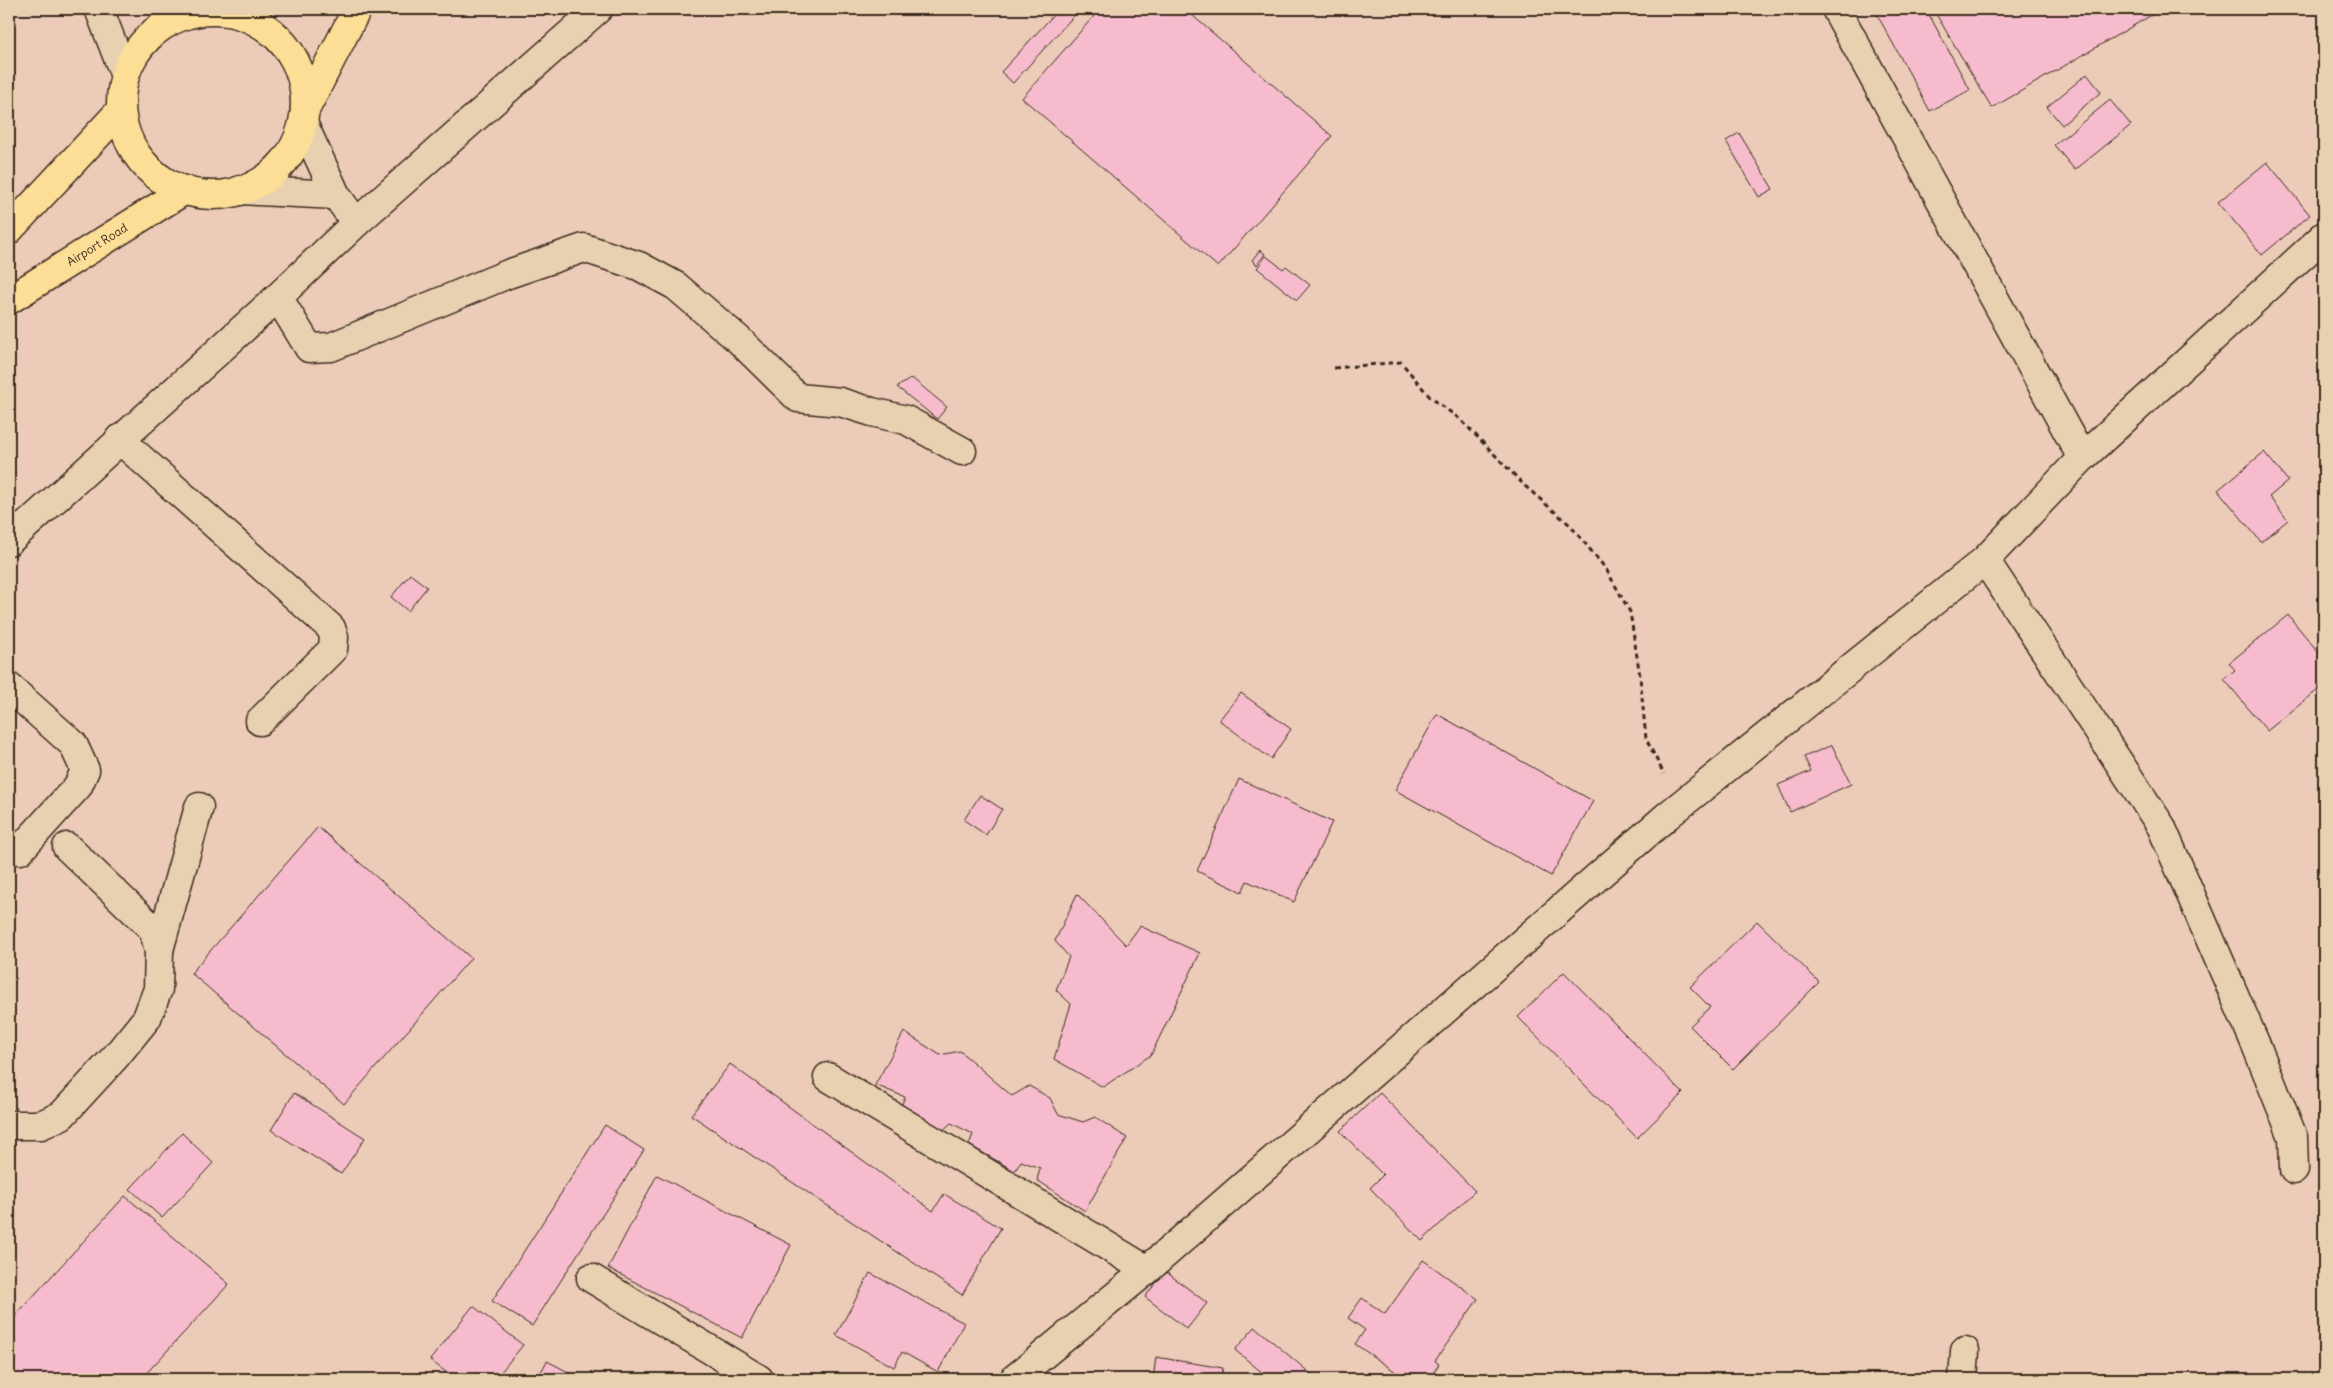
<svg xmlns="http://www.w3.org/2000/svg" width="2333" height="1388" font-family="Delius,sans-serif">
	<rect width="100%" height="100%" fill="#eccbb9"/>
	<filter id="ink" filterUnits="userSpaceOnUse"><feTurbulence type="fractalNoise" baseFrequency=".02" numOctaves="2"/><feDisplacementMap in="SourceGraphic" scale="10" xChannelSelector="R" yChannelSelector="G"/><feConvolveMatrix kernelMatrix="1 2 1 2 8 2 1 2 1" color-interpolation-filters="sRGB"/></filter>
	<g filter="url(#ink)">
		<!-- building -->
		<g fill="#f6bccd" stroke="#3b2a1e">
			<polygon points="1059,9 1080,9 1013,83 1001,72"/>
			<polygon points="1100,9 1185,9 1332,136 1218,267 1022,98"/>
			<polygon points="1874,9 1926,9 1970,90 1930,111"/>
			<polygon points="1933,9 2162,9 1992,108"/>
			<polygon points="2087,74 2101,92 2062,125 2047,107"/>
			<polygon points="2110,100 2131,125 2075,170 2054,145"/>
			<polygon points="1739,133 1773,189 1759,197 1726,141"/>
			<polygon points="2267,162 2310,215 2262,255 2218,202"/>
			<polygon points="1260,250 1265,254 1257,265 1252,260"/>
			<polygon points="1266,256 1283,269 1286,266 1310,285 1297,300 1257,268"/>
			<polygon points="912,378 947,407 937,419 897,387"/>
			<polygon points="2264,452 2288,481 2269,497 2288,520 2261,542 2218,490"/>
			<polygon points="410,574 427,587 408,611 391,597"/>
			<polygon points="2288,615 2324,659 2324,685 2267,731 2224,679 2235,670 2229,663"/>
			<polygon points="1241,693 1291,729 1271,759 1219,720"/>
			<polygon points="1437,714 1593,801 1551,876 1395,790"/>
			<polygon points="1832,745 1851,784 1790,812 1778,785 1811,771 1804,757"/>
			<polygon points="1239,779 1332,822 1294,902 1247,881 1242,892 1197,871"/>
			<polygon points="980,795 1002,809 986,835 964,820"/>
			<polygon points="318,827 471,958 344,1104 191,973"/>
			<polygon points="1077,894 1126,945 1140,926 1200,953 1151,1055 1103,1087 1054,1059 1071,1004 1056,990 1069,957 1055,941"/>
			<polygon points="1757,921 1819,982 1733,1069 1690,1026 1710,1007 1690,987"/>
			<polygon points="1564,972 1683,1093 1637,1138 1518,1017"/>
			<polygon points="904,1032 940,1055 960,1051 1012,1096 1029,1086 1050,1098 1058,1114 1083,1122 1095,1117 1127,1138 1085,1211 1037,1180 1040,1168 1021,1161 1015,1171 969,1145 973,1134 951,1123 939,1134 900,1108 905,1097 875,1085"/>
			<polygon points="730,1064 933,1211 944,1194 1001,1228 962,1295 691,1115"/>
			<polygon points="294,1093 365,1138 341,1174 271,1130"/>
			<polygon points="1380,1093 1475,1191 1422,1241 1370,1188 1383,1175 1340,1131"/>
			<polygon points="605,1125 644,1150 532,1326 492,1301"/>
			<polygon points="182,1133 213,1163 162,1218 130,1189"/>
			<polygon points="657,1175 791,1245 742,1338 608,1268"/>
			<polygon points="125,1196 229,1284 141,1379 9,1379 9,1315 15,1316"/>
			<polygon points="1423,1260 1478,1299 1435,1361 1439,1364 1429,1379 1406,1379 1355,1344 1365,1330 1348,1318 1362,1298 1385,1314"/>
			<polygon points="1165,1271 1207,1303 1187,1329 1145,1297"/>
			<polygon points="870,1273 964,1323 938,1372 902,1352 894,1367 836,1335"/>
			<polygon points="473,1306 523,1345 495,1379 455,1379 430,1360"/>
			<polygon points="1255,1327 1317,1379 1270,1379 1235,1350"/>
			<polygon points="1156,1357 1223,1368 1221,1379 1153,1379"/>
			<polygon points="547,1361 582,1379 537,1379"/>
		</g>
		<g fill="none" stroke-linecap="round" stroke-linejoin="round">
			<defs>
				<g id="minor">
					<polyline points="99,9 125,76"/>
					<polyline points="210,9 211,10"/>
					<polyline points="1836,9 2082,458"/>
					<polyline points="303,123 336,195 356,223"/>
					<polyline points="240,190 336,195"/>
					<polyline points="278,297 309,348 331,347 508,274 584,248 639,266 676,286 739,340 798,398 840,402 872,412 906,420 962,451"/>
					<polyline points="119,439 331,628 334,637 333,649 260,721"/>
					<polyline points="9,541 278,297 356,223 598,9"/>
					<polyline points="1985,560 2161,826 2256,1045 2293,1137 2294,1170"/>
					<polyline points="9,687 73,744 85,770 78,786 20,850 9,849"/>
					<polyline points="159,950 199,807"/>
					<polyline points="828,1077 1147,1270"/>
					<polyline points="9,1125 41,1125 62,1115 117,1055 147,1018 158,989 159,950 153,929 67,847"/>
					<polyline points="591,1278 759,1379"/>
					<polyline points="1014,1379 1147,1270 1667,816 1985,560 2082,458 2324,236"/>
					<polyline points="1963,1379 1965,1351"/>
				</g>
				<g id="major">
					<circle cx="213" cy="103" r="92"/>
					<polyline points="305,110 357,9"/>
					<polyline points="9,230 120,111"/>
					<path id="s1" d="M9,300L185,190"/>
				</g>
			</defs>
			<!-- minor casing -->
			<use href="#minor" stroke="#3b2a1e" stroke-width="31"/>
			<!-- major casing -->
			<use href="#major" stroke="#3b2a1e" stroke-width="31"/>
			<!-- path -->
			<polyline stroke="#3b2a1e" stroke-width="3" stroke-dasharray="5 4" stroke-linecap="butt" points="1334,368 1401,362 1430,397 1461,420 1525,486 1570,525 1606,569 1630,612 1640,676 1646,739 1664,774"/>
			<!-- minor -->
			<use href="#minor" stroke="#e8d1b1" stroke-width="28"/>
			<!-- major -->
			<use href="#major" stroke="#fcde96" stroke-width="28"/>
		</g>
	</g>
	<g text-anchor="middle" stroke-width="4.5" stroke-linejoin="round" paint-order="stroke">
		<!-- street labels -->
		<g font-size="12" fill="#3b2a1e" stroke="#e8d1b1">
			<text dy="4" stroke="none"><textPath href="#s1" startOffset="104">Airport Road</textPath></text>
		</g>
	</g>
	<!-- margin -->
	<rect width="2333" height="1388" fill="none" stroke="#e8d1b1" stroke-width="30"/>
	<rect x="15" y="15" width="2303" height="1358" fill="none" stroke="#3b2a1e" stroke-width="2" filter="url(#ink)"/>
</svg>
